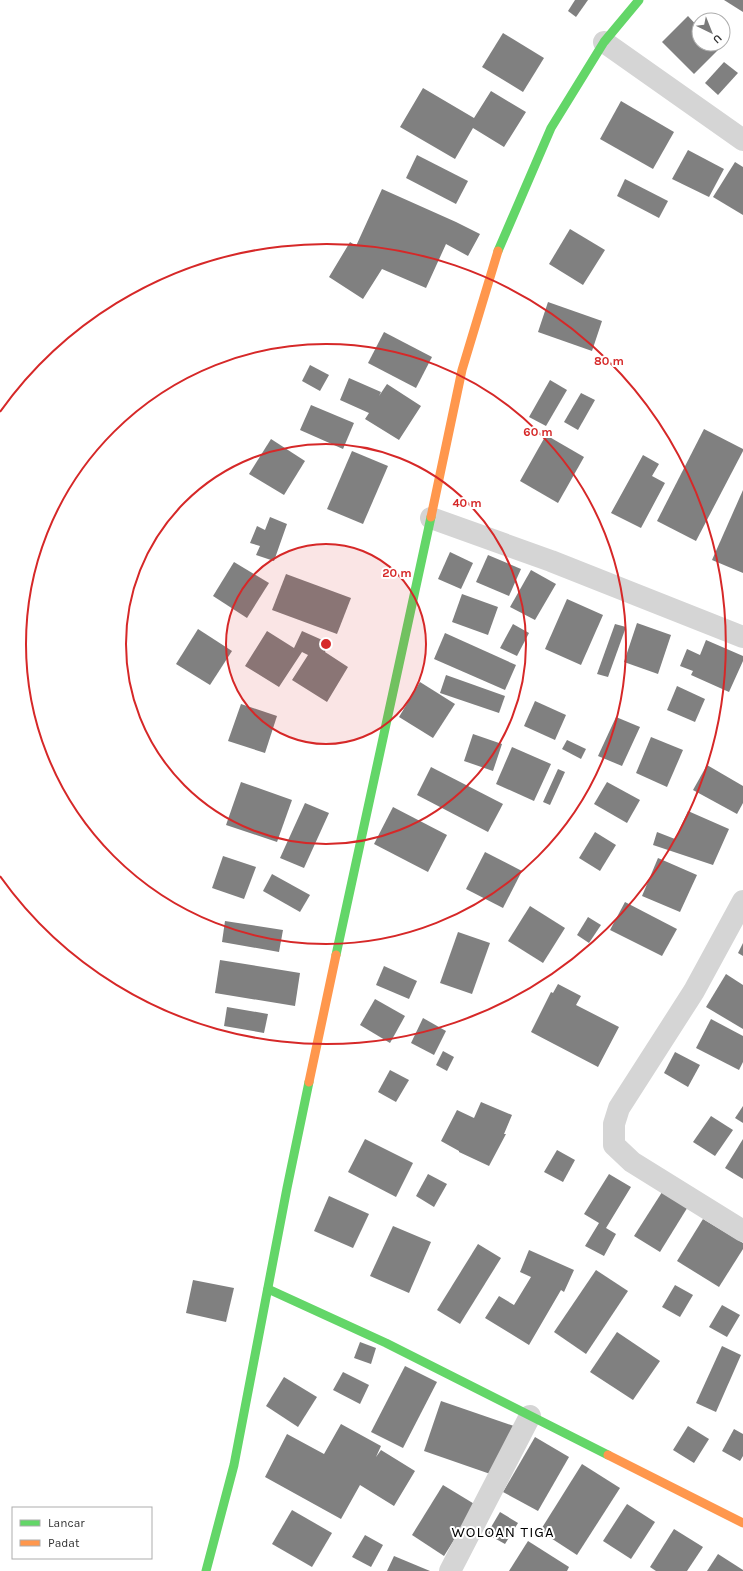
<svg xmlns="http://www.w3.org/2000/svg" width="743" height="1571" font-family="Karla,sans-serif">
	<rect width="100%" height="100%" fill="#fff"/>
	<!-- building -->
	<g fill="#808080">
		<polygon points="575,0 588,0 576,17 568,11"/>
		<polygon points="724,0 743,0 743,12"/>
		<polygon points="688,16 699,28 699,44 715,44 719,49 694,74 662,42"/>
		<polygon points="503,33 544,58 523,92 482,67"/>
		<polygon points="724,62 738,73 718,95 705,83"/>
		<polygon points="423,88 474,118 491,91 526,112 504,147 473,128 455,159 400,127"/>
		<polygon points="621,101 674,132 653,169 600,139"/>
		<polygon points="688,150 724,169 709,197 672,179"/>
		<polygon points="417,155 468,181 456,204 406,178"/>
		<polygon points="735,162 743,167 743,215 713,197"/>
		<polygon points="625,179 668,201 659,218 617,196"/>
		<polygon points="382,189 456,222 480,234 468,256 446,244 426,288 382,269 363,299 329,277 350,242 356,246"/>
		<polygon points="570,229 605,250 583,285 549,264"/>
		<polygon points="548,302 602,321 592,351 538,332"/>
		<polygon points="384,332 432,357 416,388 368,363"/>
		<polygon points="310,365 329,375 320,391 302,381"/>
		<polygon points="349,378 381,392 379,396 387,384 421,406 399,440 365,419 369,413 340,400"/>
		<polygon points="550,380 567,390 546,426 529,417"/>
		<polygon points="581,393 595,400 578,430 564,422"/>
		<polygon points="311,405 354,423 343,449 300,430"/>
		<polygon points="704,429 743,449 743,451 696,541 657,521"/>
		<polygon points="546,435 584,457 558,503 520,481"/>
		<polygon points="271,439 305,461 284,495 249,474"/>
		<polygon points="352,451 388,466 363,524 327,509"/>
		<polygon points="643,455 659,464 652,476 665,483 641,528 611,513"/>
		<polygon points="743,490 743,573 712,560"/>
		<polygon points="270,517 287,524 274,561 256,555 260,546 250,543 257,526 265,530"/>
		<polygon points="450,552 473,563 461,589 438,579"/>
		<polygon points="488,555 521,569 509,596 476,582"/>
		<polygon points="234,562 269,583 247,618 213,596"/>
		<polygon points="531,570 556,584 535,620 510,607"/>
		<polygon points="286,574 351,598 337,634 272,610"/>
		<polygon points="462,594 498,607 488,635 452,622"/>
		<polygon points="567,599 603,615 581,665 545,649"/>
		<polygon points="637,623 671,635 658,674 624,662"/>
		<polygon points="513,624 529,633 517,656 500,648"/>
		<polygon points="615,624 626,627 608,677 597,674"/>
		<polygon points="198,629 232,651 210,685 176,664"/>
		<polygon points="267,631 294,648 302,631 329,643 325,652 348,667 327,702 292,680 308,655 302,652 279,687 245,666"/>
		<polygon points="445,633 516,665 505,690 434,659"/>
		<polygon points="706,640 743,656 743,661 729,692 691,675 693,671 680,666 687,649 700,655"/>
		<polygon points="446,675 505,696 499,713 440,693"/>
		<polygon points="420,682 455,704 433,738 399,717"/>
		<polygon points="677,686 705,699 695,722 667,710"/>
		<polygon points="535,701 566,715 555,740 524,726"/>
		<polygon points="241,704 277,716 265,753 228,741"/>
		<polygon points="616,717 640,727 622,766 598,756"/>
		<polygon points="473,734 502,744 493,771 464,761"/>
		<polygon points="651,737 683,750 667,787 636,773"/>
		<polygon points="567,740 586,749 581,759 562,749"/>
		<polygon points="512,747 551,764 534,801 496,784"/>
		<polygon points="707,765 743,786 743,803 737,814 693,790"/>
		<polygon points="431,767 503,804 488,832 417,795"/>
		<polygon points="558,769 565,772 550,805 543,802"/>
		<polygon points="241,782 292,800 277,842 226,825"/>
		<polygon points="607,782 640,800 627,823 594,804"/>
		<polygon points="305,803 329,813 304,868 280,858"/>
		<polygon points="393,807 447,835 428,872 374,844"/>
		<polygon points="688,811 729,829 713,865 653,845 657,832 675,839"/>
		<polygon points="595,832 616,845 600,871 579,858"/>
		<polygon points="485,852 522,871 503,908 466,889"/>
		<polygon points="223,856 256,867 244,899 212,888"/>
		<polygon points="658,858 697,875 680,912 642,896"/>
		<polygon points="272,874 310,895 300,912 263,891"/>
		<polygon points="625,902 677,929 662,956 610,930"/>
		<polygon points="530,906 565,928 543,963 508,941"/>
		<polygon points="588,917 601,925 589,943 577,935"/>
		<polygon points="225,921 283,930 279,952 222,942"/>
		<polygon points="458,932 490,943 472,994 440,983"/>
		<polygon points="743,943 743,956 738,953"/>
		<polygon points="220,960 300,973 295,1006 215,993"/>
		<polygon points="384,966 417,981 409,999 376,985"/>
		<polygon points="726,974 743,985 743,1029 706,1007"/>
		<polygon points="558,984 581,996 576,1005 619,1027 598,1067 531,1032 551,992 553,993"/>
		<polygon points="375,999 405,1016 390,1043 360,1025"/>
		<polygon points="227,1007 268,1014 264,1033 224,1026"/>
		<polygon points="423,1018 446,1031 434,1055 411,1043"/>
		<polygon points="711,1019 743,1036 743,1062 739,1070 696,1048"/>
		<polygon points="443,1051 454,1057 447,1071 436,1065"/>
		<polygon points="675,1052 700,1065 688,1087 664,1073"/>
		<polygon points="390,1070 409,1080 396,1102 378,1092"/>
		<polygon points="481,1102 512,1115 504,1134 506,1134 489,1166 459,1152 459,1151 441,1141 457,1110 474,1118"/>
		<polygon points="743,1106 743,1123 735,1118"/>
		<polygon points="711,1116 733,1130 715,1156 693,1142"/>
		<polygon points="365,1139 413,1163 396,1197 348,1172"/>
		<polygon points="743,1139 743,1179 725,1168"/>
		<polygon points="557,1150 575,1160 563,1182 544,1172"/>
		<polygon points="428,1174 447,1184 434,1207 416,1196"/>
		<polygon points="609,1174 631,1187 606,1228 616,1234 604,1256 585,1246 599,1223 584,1214"/>
		<polygon points="664,1189 689,1205 660,1252 634,1236"/>
		<polygon points="329,1196 369,1214 353,1248 314,1231"/>
		<polygon points="703,1219 743,1243 743,1249 719,1287 677,1261"/>
		<polygon points="393,1226 431,1242 409,1293 370,1276"/>
		<polygon points="478,1244 501,1258 460,1324 437,1310"/>
		<polygon points="529,1250 574,1270 564,1292 561,1290 529,1345 485,1318 499,1296 514,1305 531,1277 520,1272"/>
		<polygon points="596,1270 628,1291 586,1354 554,1332"/>
		<polygon points="193,1280 234,1288 226,1322 186,1313"/>
		<polygon points="675,1285 693,1295 680,1317 662,1307"/>
		<polygon points="722,1305 740,1315 727,1337 709,1327"/>
		<polygon points="617,1332 660,1361 633,1400 590,1372"/>
		<polygon points="360,1342 376,1348 371,1364 354,1358"/>
		<polygon points="722,1346 741,1355 716,1412 696,1403"/>
		<polygon points="405,1366 437,1382 403,1448 371,1432"/>
		<polygon points="343,1372 369,1385 360,1404 333,1390"/>
		<polygon points="284,1377 317,1397 298,1427 266,1406"/>
		<polygon points="441,1401 514,1426 496,1476 424,1451"/>
		<polygon points="341,1424 381,1446 376,1457 381,1450 415,1471 394,1506 360,1485 341,1519 265,1477 287,1434 324,1454"/>
		<polygon points="688,1426 709,1439 694,1463 673,1450"/>
		<polygon points="734,1429 743,1434 743,1456 740,1461 722,1451"/>
		<polygon points="535,1437 569,1457 538,1511 503,1492"/>
		<polygon points="582,1464 620,1488 577,1555 540,1531"/>
		<polygon points="443,1485 476,1505 444,1556 412,1535"/>
		<polygon points="627,1504 655,1522 631,1559 603,1541"/>
		<polygon points="292,1510 332,1533 312,1567 272,1544"/>
		<polygon points="500,1512 518,1523 505,1544 487,1534"/>
		<polygon points="674,1529 703,1547 687,1571 656,1571 650,1567"/>
		<polygon points="365,1535 383,1545 371,1567 352,1557"/>
		<polygon points="528,1541 569,1567 567,1571 509,1571"/>
		<polygon points="718,1554 743,1570 743,1571 707,1571"/>
		<polygon points="394,1556 430,1571 387,1571"/>
	</g>
	<g fill="none" stroke-linecap="round" stroke-linejoin="round">
		<!-- street -->
		<g stroke="#d5d5d5" stroke-width="22">
			<polyline points="604,42 743,140"/>
			<polyline points="431,518 551,561 743,637"/>
			<polyline points="743,901 694,991 619,1108 614,1124 614,1145 632,1162 743,1231"/>
			<polyline points="450,1571 530,1416"/>
		</g>
		<!-- fast -->
		<g stroke="#63d668" stroke-width="9">
			<polyline points="498,251 551,128 604,42 639,0"/>
			<polyline points="336,955 431,517"/>
			<polyline points="268,1289 386,1343 608,1455"/>
			<polyline points="206,1571 234,1465 287,1188 309,1082"/>
		</g>
		<!-- slow -->
		<g stroke="#ff974d" stroke-width="9">
			<polyline points="431,517 462,370 498,251"/>
			<polyline points="309,1082 336,955"/>
			<polyline points="608,1455 743,1523"/>
		</g>
	</g>
	<!-- distance rings -->
	<circle cx="326" cy="644" r="100" fill="#d62828" fill-opacity=".12"/>
	<g fill="none" stroke="#d62828" stroke-width="2">
		<circle cx="326" cy="644" r="100"/>
		<circle cx="326" cy="644" r="200"/>
		<circle cx="326" cy="644" r="300"/>
		<path d="M0 412A400 400 0 1 1 0 876"/>
	</g>
	<g text-anchor="middle" stroke-width="4" stroke-linejoin="round" paint-order="stroke">
		<!-- quarter labels -->
		<g font-size="15" letter-spacing="1" fill="#000" stroke="#fff">
			<text x="503" y="1537">WOLOAN TIGA</text>
		</g>
	</g>
	<circle cx="326" cy="644" r="6" fill="#d62828" stroke="#fff" stroke-width="2"/>
	<g font-size="12" text-anchor="middle" font-weight="bold" fill="#d62828" stroke="#fff" stroke-width="4" stroke-linejoin="round" paint-order="stroke">
		<text x="609" y="365">80 m</text>
		<text x="538" y="436">60 m</text>
		<text x="467" y="507">40 m</text>
		<text x="397" y="577">20 m</text>
	</g>
	<!-- legend -->
	<rect x="12" y="1507" width="140" height="52" fill="#ffffff" stroke="#adadad"/>
	<rect x="20" y="1520" width="20" height="6" fill="#63d668" stroke="#adadad"/>
	<text x="48" y="1527" font-size="12" fill="#313131">Lancar</text>
	<rect x="20" y="1540" width="20" height="6" fill="#ff974d" stroke="#adadad"/>
	<text x="48" y="1547" font-size="12" fill="#313131">Padat</text>
	<!-- north arrow -->
	<g transform="translate(711 32) rotate(137)"><circle r="19" fill="#ffffff" stroke="#adadad"/>
	<path d="M0-3L7 15L0 10L-7 15Z" fill="#797979"/>
	<text y="-6" font-size="11" font-weight="bold" text-anchor="middle" fill="#313131">U</text>
	</g>
</svg>
